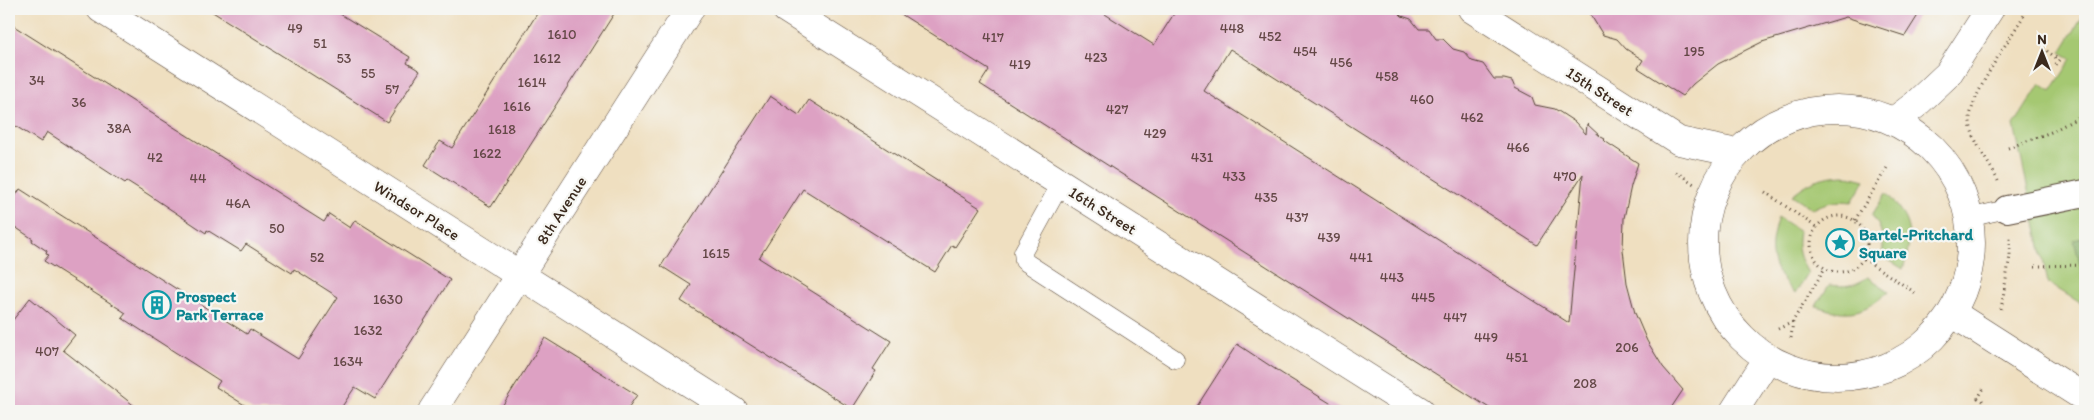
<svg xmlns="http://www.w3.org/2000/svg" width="2094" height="420" font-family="Itim,sans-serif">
	<rect width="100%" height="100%" fill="#f6f6f2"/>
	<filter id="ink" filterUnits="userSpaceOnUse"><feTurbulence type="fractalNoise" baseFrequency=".02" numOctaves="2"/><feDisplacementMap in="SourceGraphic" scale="10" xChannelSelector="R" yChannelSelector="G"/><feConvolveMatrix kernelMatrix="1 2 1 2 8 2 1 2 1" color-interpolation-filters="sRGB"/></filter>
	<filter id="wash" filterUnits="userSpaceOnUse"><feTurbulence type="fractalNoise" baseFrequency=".0096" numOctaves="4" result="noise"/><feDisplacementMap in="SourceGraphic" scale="20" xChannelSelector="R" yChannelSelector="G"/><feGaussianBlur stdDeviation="1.12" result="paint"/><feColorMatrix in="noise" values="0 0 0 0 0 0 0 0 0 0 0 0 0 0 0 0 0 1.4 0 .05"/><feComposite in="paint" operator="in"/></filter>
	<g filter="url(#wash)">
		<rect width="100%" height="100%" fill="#efdfc0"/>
		<!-- green -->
		<g fill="#a5c872" stroke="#707948">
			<polygon points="2085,13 2085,306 2048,283 2014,125 2040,84 2051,91 2072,59 2061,52"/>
			<path d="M1845,175L1865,180L1852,202C1837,200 1826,202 1813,209L1792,195C1811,180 1822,176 1845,175Z"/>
			<path d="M1886,193C1911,220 1914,234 1903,269L1882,256C1885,239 1882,229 1872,215Z"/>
			<path d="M1778,217L1799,231C1796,248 1799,258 1808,273L1795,294C1769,267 1767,252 1778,217Z"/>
			<path d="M1868,277L1889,291C1863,314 1849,317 1816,306L1829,285C1844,287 1855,286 1868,277Z"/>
		</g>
		<!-- forest -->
		<polygon fill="#84ac64" stroke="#606b41" points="2085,237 2085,286 2074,240"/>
		<g id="blocks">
			<!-- building -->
			<g fill="#dda1c3" fill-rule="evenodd">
				<polygon points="208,9 332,9 410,57 407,63 420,71 387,122"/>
				<polygon points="540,9 617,9 491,207 425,165 440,141 452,148"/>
				<path d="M893,9H1097L1154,45L1177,9H1395L1402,16L1411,19L1419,29H1429L1436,39H1443L1453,49L1464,52L1472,61L1483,64L1494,79H1504L1512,81L1515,88L1532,97L1535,105L1555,109L1575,122L1586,134L1587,124L1601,137L1605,139L1604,140L1606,142L1638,163L1631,186L1624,218L1623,250L1627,283L1635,313L1647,341L1663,367L1683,390L1669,411H1494L980,84L989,70ZM1230,49L1537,245L1583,174L1569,323L1204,91Z"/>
				<polygon points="1587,9 1922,9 1905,36 1846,17 1762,42 1718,64 1693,84 1682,96 1638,68 1643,60 1626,49 1617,39 1603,35"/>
				<polygon points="9,23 324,222 329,214 350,228 355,220 450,280 375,399 355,387 339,411 254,411 216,387 220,381 122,318 126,313 44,261 49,255 46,254 47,251 32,241 33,239 9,223 9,206 20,189 247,334 250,329 298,359 338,297 294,269 292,273 246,244 241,251 207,230 206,233 146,193 127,181 125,183 47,132 41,142 9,122"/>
				<polygon points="770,96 799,115 809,100 980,208 955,247 952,245 935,272 803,189 759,258 891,341 873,369 876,371 852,409 681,301 691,285 661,266"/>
				<polygon points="30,298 75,335 63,350 141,411 9,411 9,325"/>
				<polygon points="545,338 637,395 626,411 499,411"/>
				<polygon points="1237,344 1281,373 1343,411 1194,411"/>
			</g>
		</g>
	</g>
	<g filter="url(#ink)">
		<use href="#blocks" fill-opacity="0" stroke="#564536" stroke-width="1"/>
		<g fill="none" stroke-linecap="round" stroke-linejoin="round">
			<defs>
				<g id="service">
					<polyline points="1061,183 1023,252 1024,261 1175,359"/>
					<polyline points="1968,218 2007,209"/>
				</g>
				<polyline id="pedestrian" points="2007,209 2085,193"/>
				<g id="minor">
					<polyline points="101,9 734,411"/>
					<polyline points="786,9 1420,411"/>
					<polyline points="1472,9 1679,141 1737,153"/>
					<polyline points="432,411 690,9"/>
					<polyline points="1734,411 1768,358"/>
				</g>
				<g id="tertiary">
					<circle cx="1837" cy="243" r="134"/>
					<polyline points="1894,121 1915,105 1948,74 1990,9"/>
					<polyline points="1952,313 2085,398"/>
				</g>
			</defs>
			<!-- service casing -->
			<use href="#service" stroke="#564536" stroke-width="19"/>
			<!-- pedestrian casing -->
			<use href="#pedestrian" stroke="#564536" stroke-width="28"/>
			<!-- minor casing -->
			<use href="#minor" stroke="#564536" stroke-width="29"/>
			<!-- tertiary casing -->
			<use href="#tertiary" stroke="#564536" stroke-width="29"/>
			<!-- path -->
			<g stroke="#564536" stroke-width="3" stroke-dasharray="1 4" stroke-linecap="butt">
				<polyline points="2043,48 2059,60 2055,65"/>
				<polyline points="2008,148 2051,132 2085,114"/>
				<polyline points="1676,172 1694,184"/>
				<path d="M1998,181C1990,163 1972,142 1970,122C1967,99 2015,31 2028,9"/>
				<polyline points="1765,192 1816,227"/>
				<circle cx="1839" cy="244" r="28"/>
				<polyline points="1855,220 1888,166"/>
				<polyline points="1864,259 1917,294"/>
				<polyline points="2035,266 2085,265"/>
				<polyline points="2001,309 2010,256 2010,238"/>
				<polyline points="1778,329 1793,322"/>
				<polyline points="1791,338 1793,321 1825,268"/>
				<polyline points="1983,401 1978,398 1984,388"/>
			</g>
			<!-- service -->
			<use href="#service" stroke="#fff" stroke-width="18"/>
			<!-- pedestrian -->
			<use href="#pedestrian" stroke="#fff" stroke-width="26"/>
			<!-- minor -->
			<use href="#minor" stroke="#fff" stroke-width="28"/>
			<!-- tertiary -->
			<use href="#tertiary" stroke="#fff" stroke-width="28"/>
		</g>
	</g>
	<!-- icons -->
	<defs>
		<symbol id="sight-ring" viewBox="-11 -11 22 22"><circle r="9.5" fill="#f6f6f2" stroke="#0f9aa8" stroke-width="1.5"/><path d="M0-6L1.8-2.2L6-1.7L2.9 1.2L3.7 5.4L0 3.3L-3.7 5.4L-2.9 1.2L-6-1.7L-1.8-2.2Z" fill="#0f9aa8"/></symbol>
		<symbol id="building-ring" viewBox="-11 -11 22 22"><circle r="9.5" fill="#f6f6f2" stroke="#0f9aa8" stroke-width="1.5"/><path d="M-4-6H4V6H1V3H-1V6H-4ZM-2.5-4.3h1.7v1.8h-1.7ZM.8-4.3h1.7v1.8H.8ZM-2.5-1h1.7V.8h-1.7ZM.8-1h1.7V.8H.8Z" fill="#0f9aa8"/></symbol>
	</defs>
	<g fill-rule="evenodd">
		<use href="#sight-ring" x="1824" y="227" width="32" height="32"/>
		<use href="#building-ring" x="141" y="289" width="32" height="32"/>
	</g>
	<g text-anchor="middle" stroke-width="4.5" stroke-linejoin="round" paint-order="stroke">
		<!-- number labels -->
		<g font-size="14" fill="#644847">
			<text x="295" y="33">49</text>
			<text x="1232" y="33">448</text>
			<text x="562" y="39">1610</text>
			<text x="1270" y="41">452</text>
			<text x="993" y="42">417</text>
			<text x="320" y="48">51</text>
			<text x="1305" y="56">454</text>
			<text x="1694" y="56">195</text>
			<text x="1096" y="62">423</text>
			<text x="344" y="63">53</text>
			<text x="547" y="63">1612</text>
			<text x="1341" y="67">456</text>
			<text x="1020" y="69">419</text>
			<text x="368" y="78">55</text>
			<text x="1387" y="81">458</text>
			<text x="37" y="85">34</text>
			<text x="532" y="87">1614</text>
			<text x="392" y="94">57</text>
			<text x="1422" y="104">460</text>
			<text x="79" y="107">36</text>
			<text x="517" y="111">1616</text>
			<text x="1117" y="114">427</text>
			<text x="1472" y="122">462</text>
			<text x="119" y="133">38A</text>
			<text x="502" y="134">1618</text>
			<text x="1155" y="138">429</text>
			<text x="1518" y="152">466</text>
			<text x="487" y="158">1622</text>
			<text x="155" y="162">42</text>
			<text x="1202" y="162">431</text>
			<text x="1234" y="181">433</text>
			<text x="1565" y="181">470</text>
			<text x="198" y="183">44</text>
			<text x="1266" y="202">435</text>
			<text x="238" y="208">46A</text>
			<text x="1297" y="222">437</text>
			<text x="277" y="233">50</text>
			<text x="1329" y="242">439</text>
			<text x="716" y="258">1615</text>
			<text x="317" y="262">52</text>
			<text x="1361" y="262">441</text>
			<text x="1392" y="282">443</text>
			<text x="1423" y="302">445</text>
			<text x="388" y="304">1630</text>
			<text x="1455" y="322">447</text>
			<text x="368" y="335">1632</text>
			<text x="1486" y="342">449</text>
			<text x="1627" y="352">206</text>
			<text x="47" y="356">407</text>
			<text x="1517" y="362">451</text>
			<text x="348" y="366">1634</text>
			<text x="1585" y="388">208</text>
		</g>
		<!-- street labels -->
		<g font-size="16" fill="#3b2a1e" stroke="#f6f6f2">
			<text transform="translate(1600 91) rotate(33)" y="6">15th Street</text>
			<text transform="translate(417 210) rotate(32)" y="6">Windsor Place</text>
			<text transform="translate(561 210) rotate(-57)" y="6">8th Avenue</text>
			<text transform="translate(1103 210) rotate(32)" y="6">16th Street</text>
		</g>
		<!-- culture labels -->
		<g font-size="16" font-weight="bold" fill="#0d838f" stroke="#f6f6f2" text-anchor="start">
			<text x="1859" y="240">Bartel-Pritchard<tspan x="1859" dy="18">Square</tspan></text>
			<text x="176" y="302">Prospect<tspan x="176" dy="18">Park Terrace</tspan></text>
		</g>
	</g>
	<!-- margin -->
	<rect width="2094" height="420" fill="none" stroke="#f6f6f2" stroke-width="30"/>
	<!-- north arrow -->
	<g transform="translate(2042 52)" stroke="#f6f6f2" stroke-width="4" paint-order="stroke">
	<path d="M0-4L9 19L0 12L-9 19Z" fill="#3b2a1e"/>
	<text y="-8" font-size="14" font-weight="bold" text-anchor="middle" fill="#3b2a1e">N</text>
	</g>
</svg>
